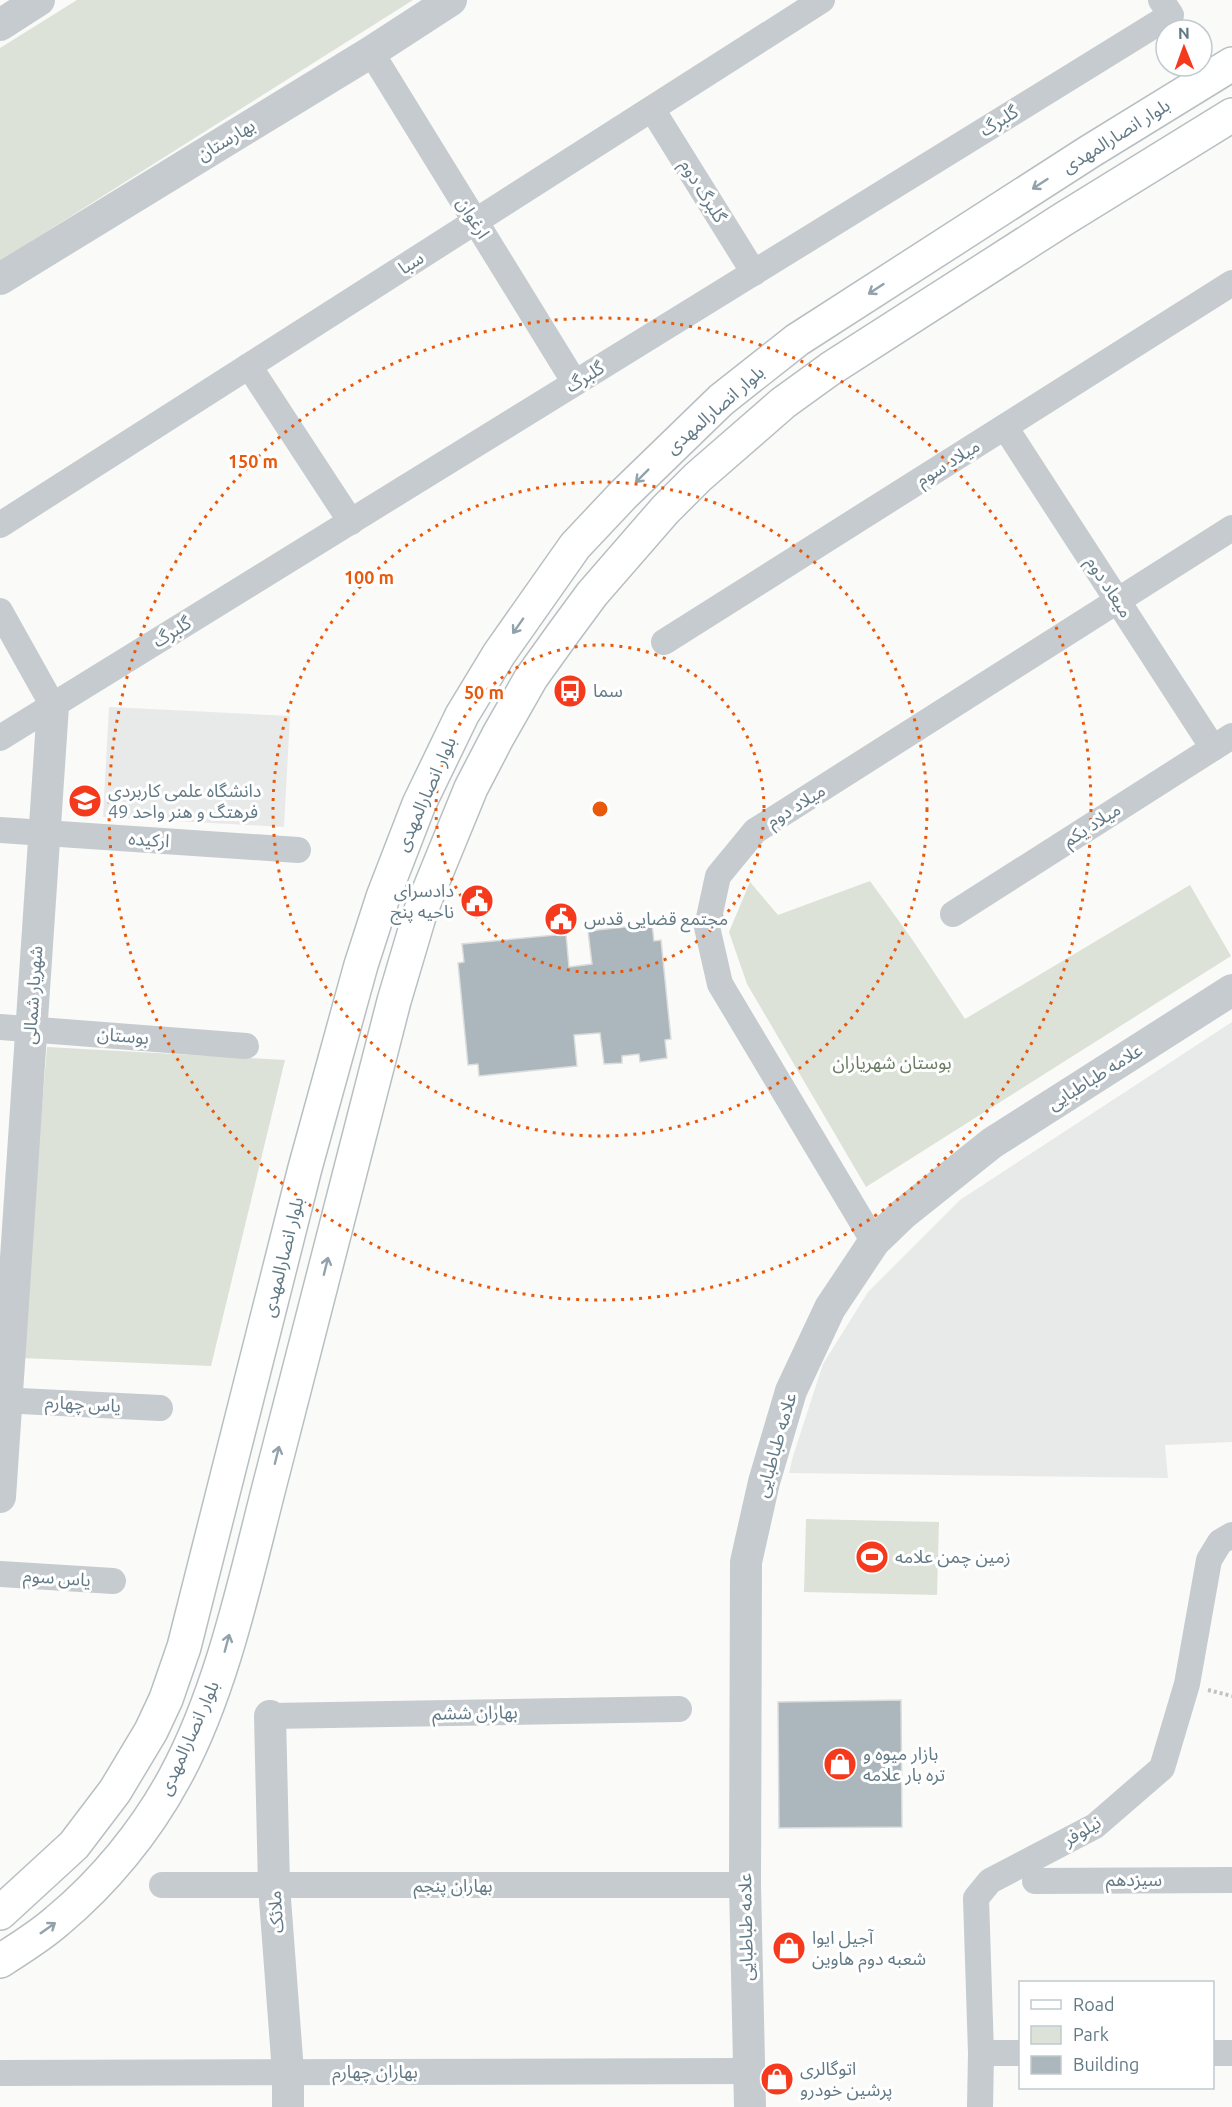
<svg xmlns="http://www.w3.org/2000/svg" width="1232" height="2107" font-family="Ubuntu,'Noto Sans Arabic',sans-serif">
	<rect width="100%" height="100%" fill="#fafaf8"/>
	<!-- built -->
	<g fill="#e8eae9">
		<polygon points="109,707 290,716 284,827 103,817"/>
		<polygon points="1232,1022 1232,1442 1165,1445 1168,1478 789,1473 793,1456 823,1364 868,1292 960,1200"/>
	</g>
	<!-- green -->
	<g fill="#dce2d8">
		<polygon points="77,0 413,0 0,261 0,48"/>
		<polygon points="870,881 914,942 965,1019 1190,885 1231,956 866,1187 747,984 729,932 750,882 778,915"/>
		<polygon points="47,1047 285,1060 211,1366 21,1358"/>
		<polygon points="806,1519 939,1522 937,1595 804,1592"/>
	</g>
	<!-- building -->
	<g fill="#abb7bd" stroke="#dcdcda" stroke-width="1.5">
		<polygon points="652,924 654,941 661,940 671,1039 665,1040 667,1058 640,1062 639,1054 622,1056 622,1063 604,1064 600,1033 574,1035 577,1066 479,1076 478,1064 468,1065 458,963 464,962 462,944 566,934 569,967 592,964 588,931"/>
		<polygon points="901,1700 902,1827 779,1828 778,1702"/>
	</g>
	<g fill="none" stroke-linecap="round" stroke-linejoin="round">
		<defs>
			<g id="secondary">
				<polyline points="0,1913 74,1845 115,1791 151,1731 166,1699 184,1647 305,1168 361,965 383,897 419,804 462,715 499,654 575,546 623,495 721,400 797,340 1089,152 1232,64"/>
				<path d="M0,1961C19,1949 40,1936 57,1921C104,1882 146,1831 175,1777C224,1687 247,1571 273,1472C313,1315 353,1158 394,1001L421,910L471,788L498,736L531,678L564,632L592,594L665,510L698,477L783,403L830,369L1062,220L1232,115"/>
			</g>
		</defs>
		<!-- secondary casing -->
		<use href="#secondary" stroke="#b7bfc3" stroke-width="36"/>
		<!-- path -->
		<polyline stroke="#bfc3c5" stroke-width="4" stroke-dasharray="3 3" stroke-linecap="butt" points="1208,1690 1232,1696"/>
		<!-- minor -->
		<g stroke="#c5cbce" stroke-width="26">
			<polyline points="371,52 575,383"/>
			<polyline points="652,109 754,273"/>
			<polyline points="249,366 351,522"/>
			<polyline points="1005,427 1213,748"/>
			<polyline points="0,525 822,0"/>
			<polyline points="0,611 53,706"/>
			<polyline points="664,642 1232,283"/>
			<polyline points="0,738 1171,15 1161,0"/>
			<polyline points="0,830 298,850"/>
			<polyline points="953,914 1232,736"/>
			<polyline points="0,1027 246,1046"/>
			<polyline points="874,1242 720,984 707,927 718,876 755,831 1232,528"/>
			<polyline points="0,1400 160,1408"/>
			<polyline points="0,1574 113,1581"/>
			<polyline points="270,1716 679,1709"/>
			<polyline points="1035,1881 1232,1880"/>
			<polyline points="162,1885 745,1885"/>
			<polyline points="981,2053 1020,2053"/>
			<polyline points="1212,2053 1232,2053"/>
			<polyline points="0,2073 750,2071"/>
			<polyline points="980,2107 981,2053 976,1898 990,1881 1095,1826 1162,1768 1187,1684 1209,1560 1220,1542 1232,1535"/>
		</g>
		<!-- tertiary -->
		<g stroke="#c5cbce" stroke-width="32">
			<polyline points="0,25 39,0"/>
			<polyline points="0,279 371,52 451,0"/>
			<polyline points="0,1497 53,706"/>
			<polyline points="270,1716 274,1886 288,2072 288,2107"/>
			<polyline points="750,2107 745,1885 746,1562 764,1482 791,1391 830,1308 874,1242 903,1214 992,1143 1232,990"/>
		</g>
		<!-- secondary -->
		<use href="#secondary" stroke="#fff" stroke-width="33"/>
	</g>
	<!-- one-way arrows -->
	<defs><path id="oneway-shaft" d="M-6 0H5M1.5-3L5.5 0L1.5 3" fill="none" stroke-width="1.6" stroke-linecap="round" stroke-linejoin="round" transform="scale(1.5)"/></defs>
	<g stroke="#91a2aa">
		<use href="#oneway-shaft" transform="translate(1040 184) rotate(147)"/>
		<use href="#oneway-shaft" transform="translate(876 289) rotate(147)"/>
		<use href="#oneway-shaft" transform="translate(642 476) rotate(135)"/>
		<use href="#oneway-shaft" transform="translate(518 626) rotate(125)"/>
		<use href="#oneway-shaft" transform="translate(326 1266) rotate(-76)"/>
		<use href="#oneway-shaft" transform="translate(277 1455) rotate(-76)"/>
		<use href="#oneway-shaft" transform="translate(227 1643) rotate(-75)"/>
		<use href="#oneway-shaft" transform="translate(48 1928) rotate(-35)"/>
	</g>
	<!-- distance rings -->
	<g fill="none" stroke="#e8590c" stroke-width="3" stroke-dasharray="3 6">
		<circle cx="600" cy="809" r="164"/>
		<circle cx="600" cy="809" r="327"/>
		<circle cx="600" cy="809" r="491"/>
	</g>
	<!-- icons -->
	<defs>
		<symbol id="bus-disc" viewBox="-11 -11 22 22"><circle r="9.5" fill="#f5391d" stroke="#fff"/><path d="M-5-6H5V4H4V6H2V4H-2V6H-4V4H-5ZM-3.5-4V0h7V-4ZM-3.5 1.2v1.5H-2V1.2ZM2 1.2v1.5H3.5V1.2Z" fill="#fff"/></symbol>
		<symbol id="university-disc" viewBox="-11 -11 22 22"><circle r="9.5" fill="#f5391d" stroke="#fff"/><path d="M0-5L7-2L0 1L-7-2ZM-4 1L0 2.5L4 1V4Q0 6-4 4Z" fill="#fff"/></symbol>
		<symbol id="civic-disc" viewBox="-11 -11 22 22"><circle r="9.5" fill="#f5391d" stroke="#fff"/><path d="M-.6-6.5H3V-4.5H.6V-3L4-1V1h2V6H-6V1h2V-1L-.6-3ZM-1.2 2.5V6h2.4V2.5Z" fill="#fff"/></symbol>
		<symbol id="stadium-disc" viewBox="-11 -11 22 22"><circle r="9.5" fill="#f5391d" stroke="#fff"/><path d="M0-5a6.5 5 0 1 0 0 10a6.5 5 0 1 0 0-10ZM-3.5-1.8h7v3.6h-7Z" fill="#fff"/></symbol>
		<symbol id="shop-disc" viewBox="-11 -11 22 22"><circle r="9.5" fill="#f5391d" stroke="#fff"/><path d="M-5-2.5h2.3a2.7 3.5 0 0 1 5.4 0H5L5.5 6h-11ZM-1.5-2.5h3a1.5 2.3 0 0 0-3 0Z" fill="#fff"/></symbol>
	</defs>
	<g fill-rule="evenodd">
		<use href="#bus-disc" x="551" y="672" width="38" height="38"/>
		<use href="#university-disc" x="66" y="782" width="38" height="38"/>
		<use href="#civic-disc" x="458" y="882" width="38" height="38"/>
		<use href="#civic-disc" x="542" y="900" width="38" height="38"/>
		<use href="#stadium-disc" x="853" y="1538" width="38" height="38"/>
		<use href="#shop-disc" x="821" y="1745" width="38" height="38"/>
		<use href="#shop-disc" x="770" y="1929" width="38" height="38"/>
		<use href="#shop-disc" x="758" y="2060" width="38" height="38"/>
	</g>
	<g text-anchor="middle" stroke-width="6" stroke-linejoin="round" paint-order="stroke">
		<!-- street labels -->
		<g font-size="18" fill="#627a86" stroke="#fff">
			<text transform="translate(999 121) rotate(-32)" y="6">گلبرگ</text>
			<text transform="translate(1116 136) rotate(-32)" y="6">بلوار انصارالمهدی</text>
			<text transform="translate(226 140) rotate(-31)" y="6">بهارستان</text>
			<text transform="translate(703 191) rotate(58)" y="6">گلبرگ دوم</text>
			<text transform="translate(473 218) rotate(58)" y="6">ارغوان</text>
			<text transform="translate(411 263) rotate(-33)" y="6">سبا</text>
			<text transform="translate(585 377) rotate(-32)" y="6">گلبرگ</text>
			<text transform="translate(715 410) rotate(-41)" y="6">بلوار انصارالمهدی</text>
			<text transform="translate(948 463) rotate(-32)" y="6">میلاد سوم</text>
			<text transform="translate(1109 587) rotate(57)" y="6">میعاد دوم</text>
			<text transform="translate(172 632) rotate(-32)" y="6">گلبرگ</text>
			<text transform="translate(426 794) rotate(-66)" y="6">بلوار انصارالمهدی</text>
			<text transform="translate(796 806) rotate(-32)" y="6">میلاد دوم</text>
			<text transform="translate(1092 825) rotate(-33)" y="6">میلاد یکم</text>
			<text transform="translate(149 840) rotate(4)" y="6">ارکیده</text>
			<text transform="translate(33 995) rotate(-86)" y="6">شهریار شمالی</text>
			<text transform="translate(123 1036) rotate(5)" y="6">بوستان</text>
			<text transform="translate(1095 1077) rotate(-32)" y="6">علامه طباطبایی</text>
			<text transform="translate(283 1257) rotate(-76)" y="6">بلوار انصارالمهدی</text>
			<text transform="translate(83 1404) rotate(3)" y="6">یاس چهارم</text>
			<text transform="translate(776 1445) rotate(-74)" y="6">علامه طباطبایی</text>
			<text transform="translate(57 1578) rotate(4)" y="6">یاس سوم</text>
			<text transform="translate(475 1713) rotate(-1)" y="6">بهاران ششم</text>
			<text transform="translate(189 1738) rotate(-66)" y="6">بلوار انصارالمهدی</text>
			<text transform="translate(1082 1831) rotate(-31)" y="6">نیلوفر</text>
			<text x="1134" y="1886">سیزدهم</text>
			<text x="453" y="1892">بهاران پنجم</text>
			<text transform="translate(276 1912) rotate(-94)" y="6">ملائک</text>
			<text transform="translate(746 1927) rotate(-91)" y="6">علامه طباطبایی</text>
			<text x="375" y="2078">بهاران چهارم</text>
		</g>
		<!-- poi labels -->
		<g font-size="18" fill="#627a86" stroke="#fff" text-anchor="start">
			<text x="593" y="697">سما</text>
			<text x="108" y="797">دانشگاه علمی کاربردی<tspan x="108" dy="21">فرهتگ و هنر واحد 49</tspan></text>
			<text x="454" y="897" text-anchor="end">دادسرای<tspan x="454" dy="21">ناحیه پنج</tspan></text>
			<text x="584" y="925">مجتمع قضایی قدس</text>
			<text x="895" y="1563">زمین چمن علامه</text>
			<text x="863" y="1760">بازار میوه و<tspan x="863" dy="21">تره بار علامه</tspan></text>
			<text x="812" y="1944">آجیل ایوا<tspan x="812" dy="21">شعبه دوم هاوین</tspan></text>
			<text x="800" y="2075">اتوگالری<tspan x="800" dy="21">پرشین خودرو</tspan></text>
		</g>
		<!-- park labels -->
		<g font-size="18" fill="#697c62" stroke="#fff">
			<text x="892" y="1069">بوستان شهریاران</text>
		</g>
	</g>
	<circle cx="600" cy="809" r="9" fill="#e8590c" stroke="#fff" stroke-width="3"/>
	<g font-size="18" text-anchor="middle" font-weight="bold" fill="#e8590c" stroke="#fff" stroke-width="6" stroke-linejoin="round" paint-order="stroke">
		<text x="253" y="468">150 m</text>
		<text x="369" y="584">100 m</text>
		<text x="484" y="699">50 m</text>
	</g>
	<!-- legend -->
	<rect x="1019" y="1981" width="195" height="108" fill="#ffffff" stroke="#c0cacf" stroke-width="1.5"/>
	<rect x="1031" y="2000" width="30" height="9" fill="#ffffff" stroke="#c0cacf" stroke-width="1.5"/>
	<text x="1073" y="2011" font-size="18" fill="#627a86">Road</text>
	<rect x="1031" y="2026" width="30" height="18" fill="#dce2d8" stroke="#c0cacf" stroke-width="1.5"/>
	<text x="1073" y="2041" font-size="18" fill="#627a86">Park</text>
	<rect x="1031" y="2056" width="30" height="18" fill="#abb7bd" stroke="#c0cacf" stroke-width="1.5"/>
	<text x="1073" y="2071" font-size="18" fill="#627a86">Building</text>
	<!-- north arrow -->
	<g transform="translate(1184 48) rotate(359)"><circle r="28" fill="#ffffff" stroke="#c0cacf" stroke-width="1.5"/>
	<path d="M0-4.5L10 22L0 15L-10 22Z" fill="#f5391d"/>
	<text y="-9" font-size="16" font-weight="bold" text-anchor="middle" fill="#627a86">N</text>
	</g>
</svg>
